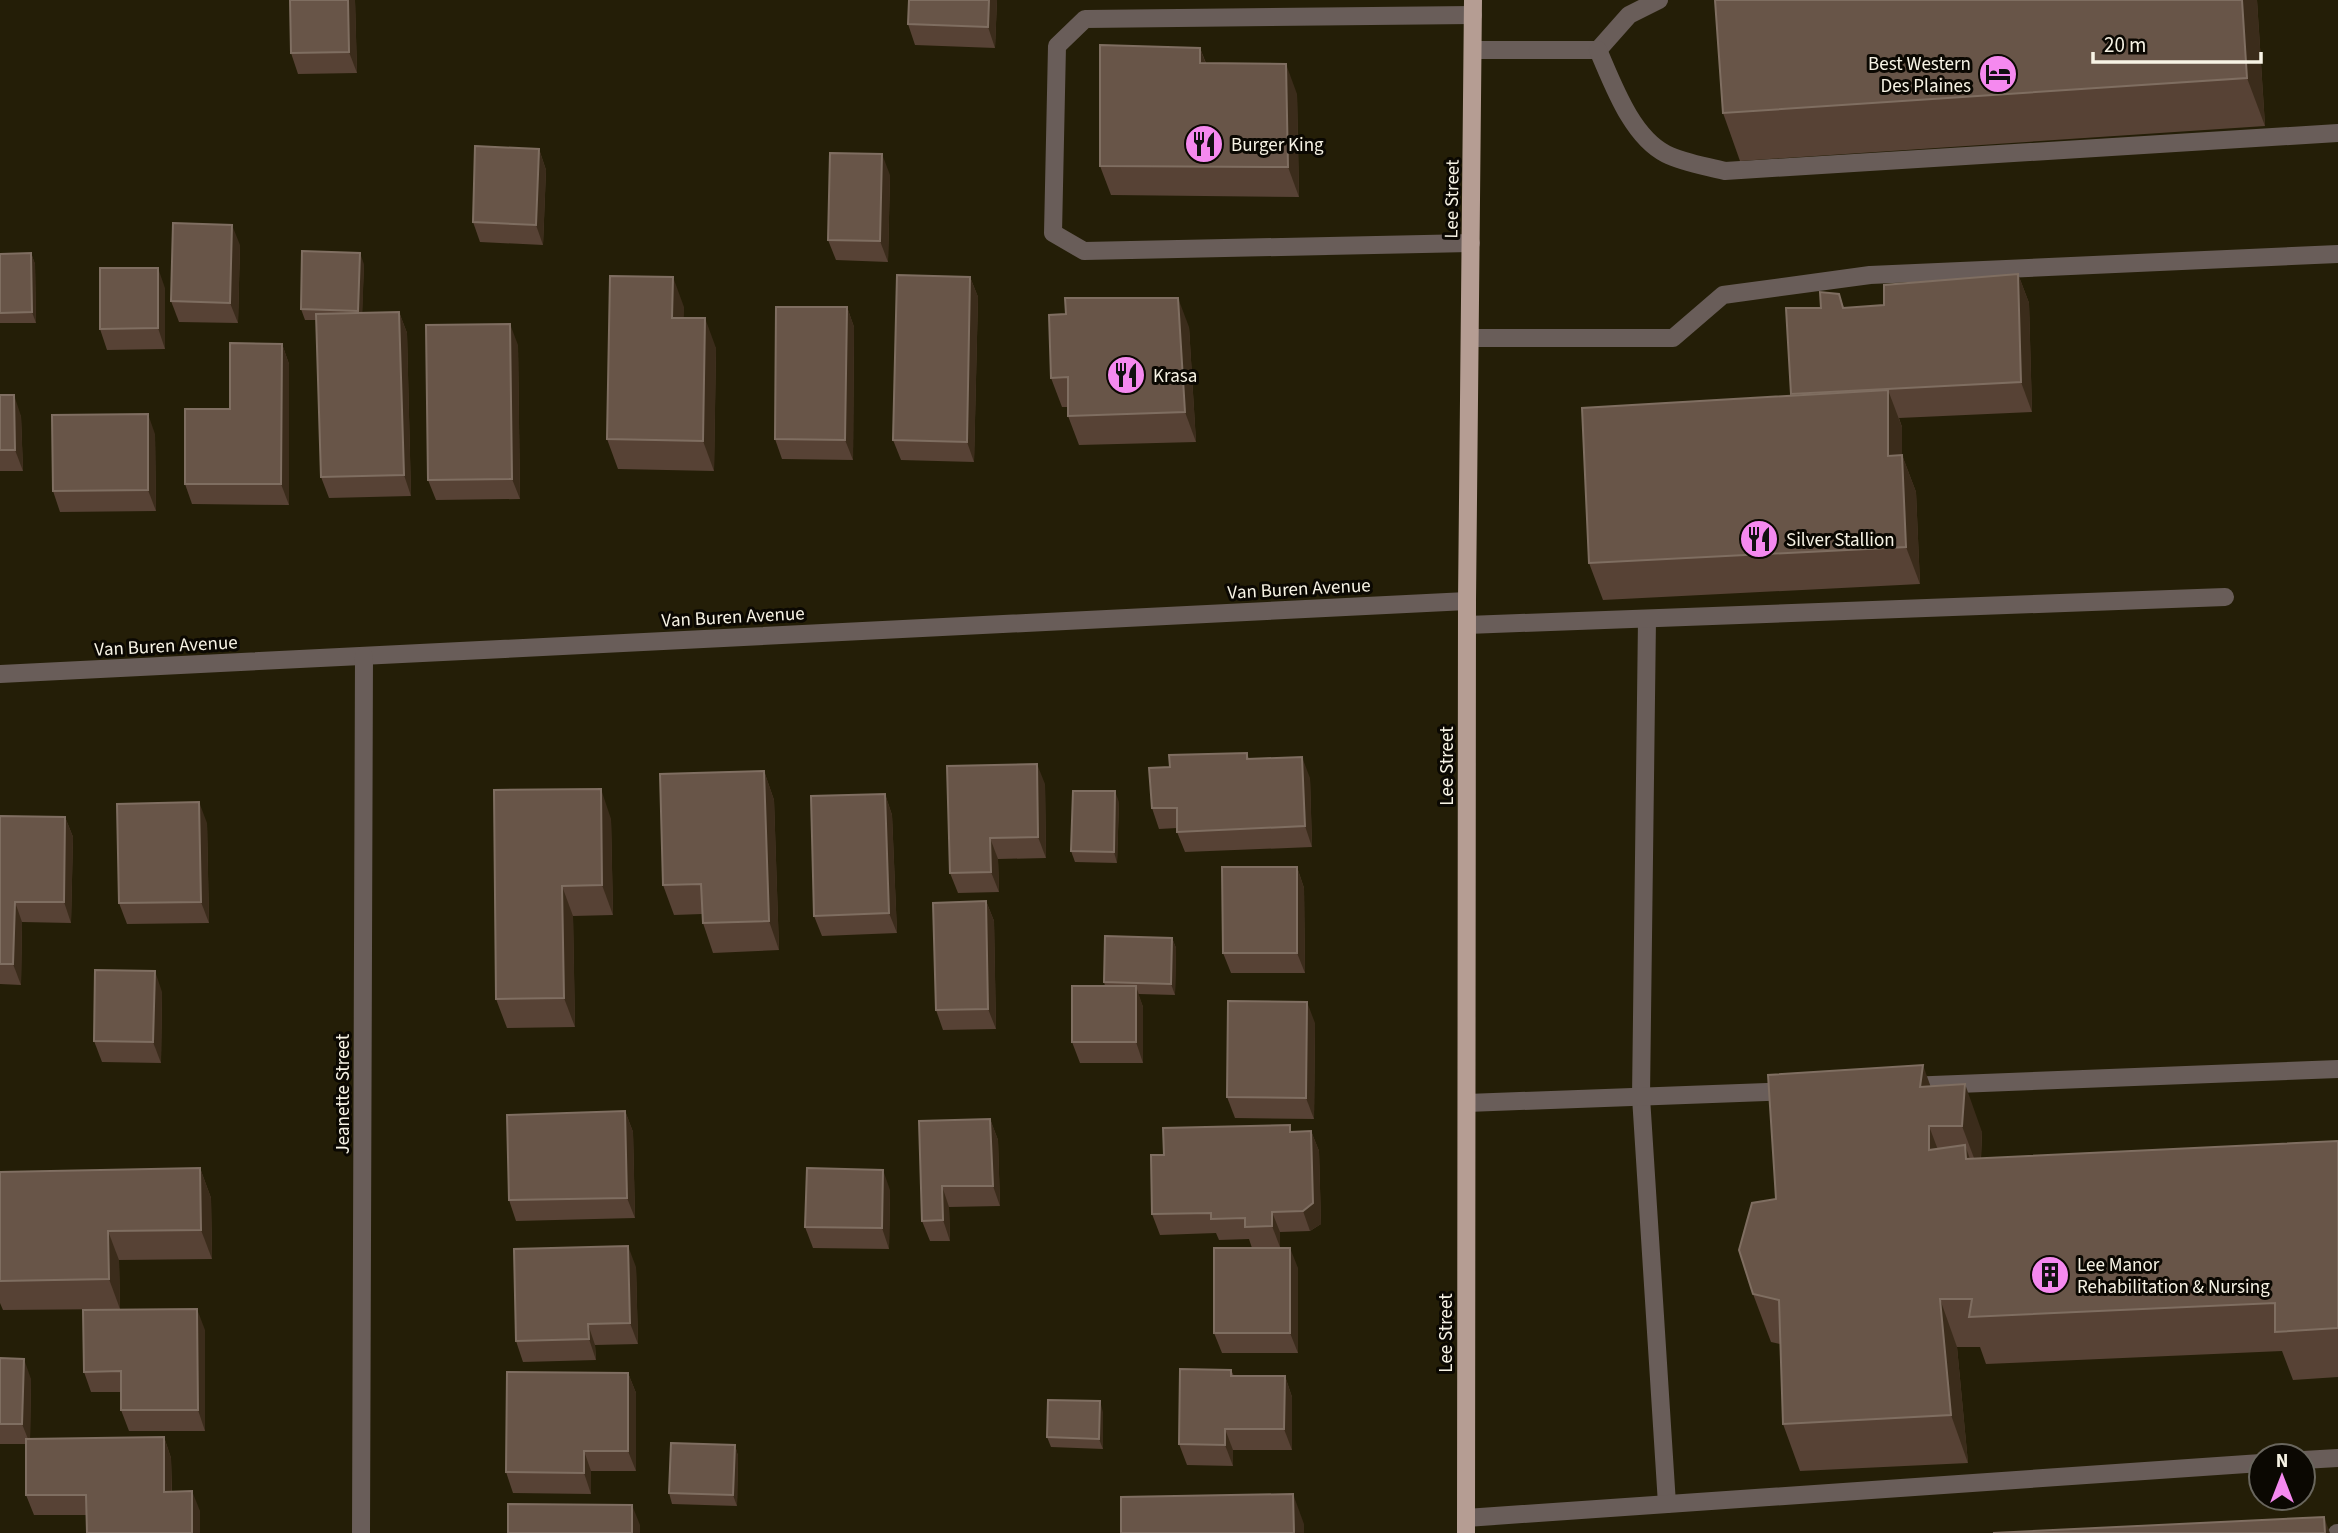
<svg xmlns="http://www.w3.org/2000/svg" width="2338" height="1533" font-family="'Source Sans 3',sans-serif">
	<rect width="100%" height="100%" fill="#241e07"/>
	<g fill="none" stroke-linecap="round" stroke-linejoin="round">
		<!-- lane -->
		<g stroke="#695d59" stroke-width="18">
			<polyline points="1474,50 1598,50 1629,15 1659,0"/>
			<path d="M1598,50C1613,84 1631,136 1666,154C1684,163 1706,166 1725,171L2338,133"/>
			<polyline points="1471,243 1084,251 1053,233 1057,46 1085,19 1473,15"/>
			<polyline points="1470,338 1673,338 1723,295 1870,275 2338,254"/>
			<polyline points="1647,619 1641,1097 1667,1504"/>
			<polyline points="1467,625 2225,597"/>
			<polyline points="1907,1086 2338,1069"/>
			<polyline points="1467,1103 1792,1091"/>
			<polyline points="2303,1460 2338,1458"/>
			<polyline points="1466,1518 2261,1463"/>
			<polyline points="2337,1533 2338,1533"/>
		</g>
		<!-- street -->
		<g stroke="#695d59" stroke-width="18">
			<polyline points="0,674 1467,601"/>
			<polyline points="361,1533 364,656"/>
		</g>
		<!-- primary -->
		<polyline stroke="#b59d93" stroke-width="18" points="1466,1533 1467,601 1473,0"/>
	</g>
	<!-- wall -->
	<g fill="#574235">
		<polygon points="355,0 357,73 298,74 291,53"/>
		<polygon points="997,0 995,48 915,45 908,24"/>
		<polygon points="2257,0 2265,126 1740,161 1723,113"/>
		<polygon points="1200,48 1206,63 1297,94 1299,197 1111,195 1100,166"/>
		<polygon points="539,149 546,170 543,245 480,242 473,222"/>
		<polygon points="890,175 888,262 836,260 828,240"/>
		<polygon points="240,245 238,323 179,322 171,301"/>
		<polygon points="31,253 35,264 36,323 0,323 0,254"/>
		<polygon points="364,264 362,313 399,312 407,333 411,496 329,498 321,477 317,320 305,320 301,309"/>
		<polygon points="2018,274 2029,303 2032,412 1899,418 1902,427 1902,455 1916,492 1920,584 1603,600 1589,563 1792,395 1791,394 1821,308 1839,294 1844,308 1884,305"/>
		<polygon points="970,277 978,297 974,462 901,460 893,440"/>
		<polygon points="165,288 165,349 107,350 100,329"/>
		<polygon points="684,307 683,318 716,348 714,471 618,469 607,439"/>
		<polygon points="847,307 854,327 853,460 782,459 775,439"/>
		<polygon points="1189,327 1196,442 1079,445 1068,416 1068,407 1062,407 1051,378"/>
		<polygon points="282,344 289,364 289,505 192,504 185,484 230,409"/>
		<polygon points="518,345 520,499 436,500 428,480"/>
		<polygon points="0,395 21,416 23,471 0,471"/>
		<polygon points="155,434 156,511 60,512 53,491"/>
		<polygon points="1247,753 1249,759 1310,778 1312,847 1185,852 1177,832 1177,828 1159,829 1152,808 1170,767"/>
		<polygon points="764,771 774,800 779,950 713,953 703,923 702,914 674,915 663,885"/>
		<polygon points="1045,784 1046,858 998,859 999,892 958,893 950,873"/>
		<polygon points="494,790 611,819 613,915 573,916 575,1027 507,1028 496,999"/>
		<polygon points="885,794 892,815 897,933 822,936 814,916"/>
		<polygon points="1119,802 1117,863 1075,862 1071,851"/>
		<polygon points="0,816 65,817 73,837 71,923 22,922 21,985 0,984"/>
		<polygon points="207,823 209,923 127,924 119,903"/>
		<polygon points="1297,867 1304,888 1305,973 1231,973 1223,953"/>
		<polygon points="986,901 994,921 996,1029 943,1030 936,1010"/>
		<polygon points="1172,938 1176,948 1175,995 1138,994 1143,1007 1143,1063 1080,1063 1072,1042 1105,986 1104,982"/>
		<polygon points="162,992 161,1063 102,1062 94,1041"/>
		<polygon points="1315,1023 1314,1119 1235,1118 1227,1097"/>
		<polygon points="1930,1086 1982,1132 1981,1159 2338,1141 2338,1377 2293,1380 2282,1351 1986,1364 1980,1347 1957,1347 1968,1463 1800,1471 1783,1424 1780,1344 1771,1342 1753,1294 1776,1199"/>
		<polygon points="625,1111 633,1132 635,1218 516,1221 509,1200"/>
		<polygon points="990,1119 998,1140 1000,1206 949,1207 950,1241 930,1241 922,1221 919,1121"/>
		<polygon points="1293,1131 1311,1131 1319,1151 1321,1224 1310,1231 1280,1232 1280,1247 1256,1248 1298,1268 1298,1353 1222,1353 1214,1333 1252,1248 1249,1239 1219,1240 1216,1233 1160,1235 1152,1214 1164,1155"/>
		<polygon points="200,1168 211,1198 212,1259 119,1260 120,1309 3,1310 0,1303 0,1172"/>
		<polygon points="890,1190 889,1249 813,1248 805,1227"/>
		<polygon points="636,1267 638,1344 595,1345 596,1360 523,1362 516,1341"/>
		<polygon points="205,1330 205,1431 129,1431 121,1410 121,1392 91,1392 84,1372"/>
		<polygon points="0,1358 31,1379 30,1439 164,1437 171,1458 172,1492 200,1511 200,1533 86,1515 34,1515 26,1495 26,1444 0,1444"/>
		<polygon points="1231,1370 1234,1376 1285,1376 1292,1397 1292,1450 1233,1450 1233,1466 1187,1465 1179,1444"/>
		<polygon points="628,1373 636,1393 636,1471 591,1471 591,1494 513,1493 506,1472"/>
		<polygon points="1103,1412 1103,1449 1051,1447 1047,1437"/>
		<polygon points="735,1445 738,1456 737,1506 672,1504 669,1493"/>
	</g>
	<!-- shaded-wall -->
	<g fill="#3b2c1b">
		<polygon points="348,0 355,0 357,73 349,52"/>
		<polygon points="989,0 997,0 995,48 988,27"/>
		<polygon points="2242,0 2257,0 2265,126 2247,78"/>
		<polygon points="1200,48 1211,78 1200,63"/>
		<polygon points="1286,64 1297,94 1299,197 1288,167"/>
		<polygon points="539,149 546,170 543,245 536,225"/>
		<polygon points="882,154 890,175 888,262 880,241"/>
		<polygon points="232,225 240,245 238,323 230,303"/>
		<polygon points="31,253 35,264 36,323 32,312"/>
		<polygon points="360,253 364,264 362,322 358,311"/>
		<polygon points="158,268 165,288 165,349 158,328"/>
		<polygon points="2018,274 2029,303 2032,412 2021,382"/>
		<polygon points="673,277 684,307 683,348 672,318"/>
		<polygon points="970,277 978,297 974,462 967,442"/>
		<polygon points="1178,298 1189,327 1196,442 1185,412"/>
		<polygon points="847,307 854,327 853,460 845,440"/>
		<polygon points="399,312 407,333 411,496 404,475"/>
		<polygon points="705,318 716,348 714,471 703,441"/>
		<polygon points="510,324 518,345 520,499 512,479"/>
		<polygon points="282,344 289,364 289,505 281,484"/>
		<polygon points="1888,390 1902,427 1902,493 1888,456"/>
		<polygon points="14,395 21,416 23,471 15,450"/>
		<polygon points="148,414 155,434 156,511 148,490"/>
		<polygon points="1902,455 1916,492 1920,584 1906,547"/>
		<polygon points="1302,757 1310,778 1312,847 1305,826"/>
		<polygon points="1037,764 1045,784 1046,858 1038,837"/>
		<polygon points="764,771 774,800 779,950 769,921"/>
		<polygon points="601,789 611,819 613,915 602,885"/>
		<polygon points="1115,791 1119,802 1117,863 1114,852"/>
		<polygon points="885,794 892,815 897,933 889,913"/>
		<polygon points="199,802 207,823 209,923 201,902"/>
		<polygon points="65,817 73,837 71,923 64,902"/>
		<polygon points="990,838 998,859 999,892 991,872"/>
		<polygon points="1297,867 1304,888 1305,973 1297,953"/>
		<polygon points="562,886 573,916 575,1027 564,998"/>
		<polygon points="986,901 994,921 996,1029 988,1009"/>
		<polygon points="15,902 22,922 21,985 13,964"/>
		<polygon points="1172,938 1176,948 1175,995 1171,984"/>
		<polygon points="155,971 162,992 161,1063 153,1042"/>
		<polygon points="1136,986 1143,1007 1143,1063 1136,1042"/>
		<polygon points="1307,1002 1315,1023 1314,1119 1306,1098"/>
		<polygon points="1923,1065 1940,1113 1920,1087"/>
		<polygon points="1965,1084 1982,1132 1980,1174 1962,1126"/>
		<polygon points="625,1111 633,1132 635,1218 627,1198"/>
		<polygon points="990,1119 998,1140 1000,1206 993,1186"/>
		<polygon points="1929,1126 1947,1174 1929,1150"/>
		<polygon points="1311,1131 1319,1151 1321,1224 1310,1231 1303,1211"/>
		<polygon points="1965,1145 1982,1193 1966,1159"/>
		<polygon points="200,1168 211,1198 212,1259 201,1230"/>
		<polygon points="883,1170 890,1190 889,1249 882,1228"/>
		<polygon points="942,1186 949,1207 950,1241 943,1220"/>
		<polygon points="1272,1212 1280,1232 1280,1247 1272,1226"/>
		<polygon points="108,1231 119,1260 120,1309 109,1279"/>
		<polygon points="628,1246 636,1267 638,1344 630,1323"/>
		<polygon points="1290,1248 1298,1268 1298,1353 1290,1333"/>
		<polygon points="1940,1299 1957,1347 1968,1463 1951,1415"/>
		<polygon points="197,1309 205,1330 205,1431 198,1410"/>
		<polygon points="588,1324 595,1345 596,1360 589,1339"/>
		<polygon points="24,1359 31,1379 30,1444 22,1424"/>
		<polygon points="628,1373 636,1393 636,1471 628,1451"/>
		<polygon points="1285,1376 1292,1397 1292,1450 1284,1429"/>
		<polygon points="1100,1401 1103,1412 1103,1449 1099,1439"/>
		<polygon points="1225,1429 1233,1450 1233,1466 1225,1445"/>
		<polygon points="164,1437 171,1458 172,1512 164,1492"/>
		<polygon points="735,1445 738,1456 737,1506 733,1495"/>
		<polygon points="584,1451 591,1471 591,1494 584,1473"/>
		<polygon points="192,1491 200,1511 200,1533 192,1533"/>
		<polygon points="1293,1494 1304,1524 1304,1533 1294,1533"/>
		<polygon points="632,1505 640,1525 640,1533 632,1533"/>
		<polygon points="2324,1517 2330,1533 2325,1533"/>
	</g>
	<!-- building -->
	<g fill="#685548" stroke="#7f6e61" stroke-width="2">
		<polygon points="290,0 348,0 349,52 291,53"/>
		<polygon points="909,0 989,0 988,27 908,24"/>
		<polygon points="1715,0 2242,0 2247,78 1723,113"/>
		<polygon points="1100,45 1200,48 1200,63 1286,64 1288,167 1100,166"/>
		<polygon points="475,146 539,149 536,225 473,222"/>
		<polygon points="830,153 882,154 880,241 828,240"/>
		<polygon points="173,223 232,225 230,303 171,301"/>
		<polygon points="302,251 360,253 358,311 301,309"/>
		<polygon points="31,253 32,312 0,313 0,254"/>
		<polygon points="100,268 158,268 158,328 100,329"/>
		<polygon points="2018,274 2021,382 1791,394 1786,308 1821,308 1820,292 1839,294 1843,308 1884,305 1884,285"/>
		<polygon points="897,275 970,277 967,442 893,440"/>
		<polygon points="610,276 673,277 672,318 705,318 703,441 607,439"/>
		<polygon points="1065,298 1178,298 1185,412 1068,416 1068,377 1051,378 1049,315 1066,314"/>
		<polygon points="776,307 847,307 845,440 775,439"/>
		<polygon points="399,312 404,475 321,477 316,314"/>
		<polygon points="510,324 512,479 428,480 426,325"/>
		<polygon points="230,343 282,344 281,484 185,484 185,409 230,409"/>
		<polygon points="1888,390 1888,456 1902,455 1906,547 1589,563 1582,408"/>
		<polygon points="0,395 14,395 15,450 0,450"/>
		<polygon points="148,414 148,490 53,491 52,415"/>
		<polygon points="1247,753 1247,759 1302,757 1305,826 1177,832 1177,808 1152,808 1149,768 1170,767 1169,755"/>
		<polygon points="1037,764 1038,837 990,838 991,872 950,873 947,766"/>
		<polygon points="764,771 769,921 703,923 701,884 663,885 660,774"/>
		<polygon points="601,789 602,885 562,886 564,998 496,999 494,790"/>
		<polygon points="1073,791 1115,791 1114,852 1071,851"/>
		<polygon points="885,794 889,913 814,916 811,796"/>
		<polygon points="199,802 201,902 119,903 117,804"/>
		<polygon points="0,816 65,817 64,902 15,902 13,964 0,964"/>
		<polygon points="1222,867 1297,867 1297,953 1223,953"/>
		<polygon points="986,901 988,1009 936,1010 933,903"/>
		<polygon points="1105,936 1172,938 1171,984 1104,982"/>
		<polygon points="95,970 155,971 153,1042 94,1041"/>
		<rect x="1072" y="986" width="64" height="56"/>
		<polygon points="1228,1001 1307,1002 1306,1098 1227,1097"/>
		<polygon points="1923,1065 1920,1087 1965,1084 1962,1126 1929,1126 1929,1150 1965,1145 1966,1159 2338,1141 2338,1328 2275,1332 2275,1303 1969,1317 1972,1299 1940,1299 1951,1415 1783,1424 1779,1300 1753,1294 1739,1250 1752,1203 1776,1199 1768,1075"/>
		<polygon points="625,1111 627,1198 509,1200 507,1115"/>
		<polygon points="990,1119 993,1186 942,1186 943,1220 922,1221 919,1121"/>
		<polygon points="1290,1125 1290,1132 1311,1131 1313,1203 1303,1211 1272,1212 1272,1226 1245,1227 1245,1218 1211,1219 1211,1213 1152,1214 1151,1155 1164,1155 1163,1128"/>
		<polygon points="200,1168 201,1230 108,1231 109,1279 0,1281 0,1172"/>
		<polygon points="807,1168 883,1170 882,1228 805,1227"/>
		<polygon points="628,1246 630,1323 588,1324 589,1339 516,1341 514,1249"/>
		<rect x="1214" y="1248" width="76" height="85"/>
		<polygon points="197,1309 198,1410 121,1410 121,1371 84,1372 83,1310"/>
		<polygon points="0,1358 24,1359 22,1424 0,1424"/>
		<polygon points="1180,1369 1231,1370 1231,1376 1285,1376 1284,1429 1225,1429 1225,1445 1179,1444"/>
		<polygon points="507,1372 628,1373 628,1451 584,1451 584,1473 506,1472"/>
		<polygon points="1048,1400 1100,1401 1099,1439 1047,1437"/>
		<polygon points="164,1437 164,1492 192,1491 192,1533 87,1533 86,1495 26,1495 26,1439"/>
		<polygon points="671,1443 735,1445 733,1495 669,1493"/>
		<polygon points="1293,1494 1294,1533 1121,1533 1121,1497"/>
		<polygon points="508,1504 632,1505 632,1533 508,1533"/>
		<polygon points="2324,1517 2325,1533 1993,1533"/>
	</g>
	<!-- icons -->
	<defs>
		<symbol id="hotel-disc" viewBox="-11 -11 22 22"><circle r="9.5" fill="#f589ef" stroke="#0b0802"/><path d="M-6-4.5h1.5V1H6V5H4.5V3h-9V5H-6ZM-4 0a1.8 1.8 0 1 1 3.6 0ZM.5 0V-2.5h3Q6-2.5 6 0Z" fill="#111"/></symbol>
		<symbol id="restaurant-disc" viewBox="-11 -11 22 22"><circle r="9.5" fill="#f589ef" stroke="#0b0802"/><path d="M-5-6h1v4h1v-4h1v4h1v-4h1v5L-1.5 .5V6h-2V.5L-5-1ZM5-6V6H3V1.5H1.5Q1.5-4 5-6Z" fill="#111"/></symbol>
		<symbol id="building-disc" viewBox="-11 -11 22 22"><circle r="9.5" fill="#f589ef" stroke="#0b0802"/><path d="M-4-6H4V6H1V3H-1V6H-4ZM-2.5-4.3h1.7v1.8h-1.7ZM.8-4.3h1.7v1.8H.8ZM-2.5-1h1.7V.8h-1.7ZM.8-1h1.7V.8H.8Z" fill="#111"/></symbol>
	</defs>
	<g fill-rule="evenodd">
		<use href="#hotel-disc" x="1976" y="52" width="44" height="44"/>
		<use href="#restaurant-disc" x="1182" y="122" width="44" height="44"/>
		<use href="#restaurant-disc" x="1104" y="353" width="44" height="44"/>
		<use href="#restaurant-disc" x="1737" y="517" width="44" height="44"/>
		<use href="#building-disc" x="2028" y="1253" width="44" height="44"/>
	</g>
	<g text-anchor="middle" stroke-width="6" stroke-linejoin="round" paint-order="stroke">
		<!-- poi labels -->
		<g font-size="19" fill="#f7f3e5" stroke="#0b0802" text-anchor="start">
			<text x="1971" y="70" text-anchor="end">Best Western<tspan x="1971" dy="22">Des Plaines</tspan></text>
			<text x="1231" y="151">Burger King</text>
			<text x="1153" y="382">Krasa</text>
			<text x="1786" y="546">Silver Stallion</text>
			<text x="2077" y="1271">Lee Manor<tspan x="2077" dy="22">Rehabilitation &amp; Nursing</tspan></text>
		</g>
		<!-- street labels -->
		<g font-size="19" fill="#f7f3e5" stroke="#0b0802">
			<text transform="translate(1451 199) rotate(-89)" y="7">Lee Street</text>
			<text transform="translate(1299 588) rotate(-3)" y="7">Van Buren Avenue</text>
			<text transform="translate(733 616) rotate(-3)" y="7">Van Buren Avenue</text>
			<text transform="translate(166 645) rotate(-3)" y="7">Van Buren Avenue</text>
			<text transform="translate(1446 766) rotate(-90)" y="7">Lee Street</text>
			<text transform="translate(342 1094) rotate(-90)" y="7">Jeanette Street</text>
			<text transform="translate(1445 1333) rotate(-90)" y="7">Lee Street</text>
		</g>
	</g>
	<!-- north arrow -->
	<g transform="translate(2282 1477)"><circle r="33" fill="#0b0802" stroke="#69665d" stroke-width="2"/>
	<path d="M0-5L12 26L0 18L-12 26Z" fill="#f589ef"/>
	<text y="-10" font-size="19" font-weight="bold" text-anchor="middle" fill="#f7f3e5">N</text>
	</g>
	<!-- scale -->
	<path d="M2093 52v10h168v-10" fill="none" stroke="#f7f3e5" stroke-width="3.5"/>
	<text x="2104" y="52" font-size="21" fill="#f7f3e5" stroke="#0b0802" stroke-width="5" paint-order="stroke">20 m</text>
</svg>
